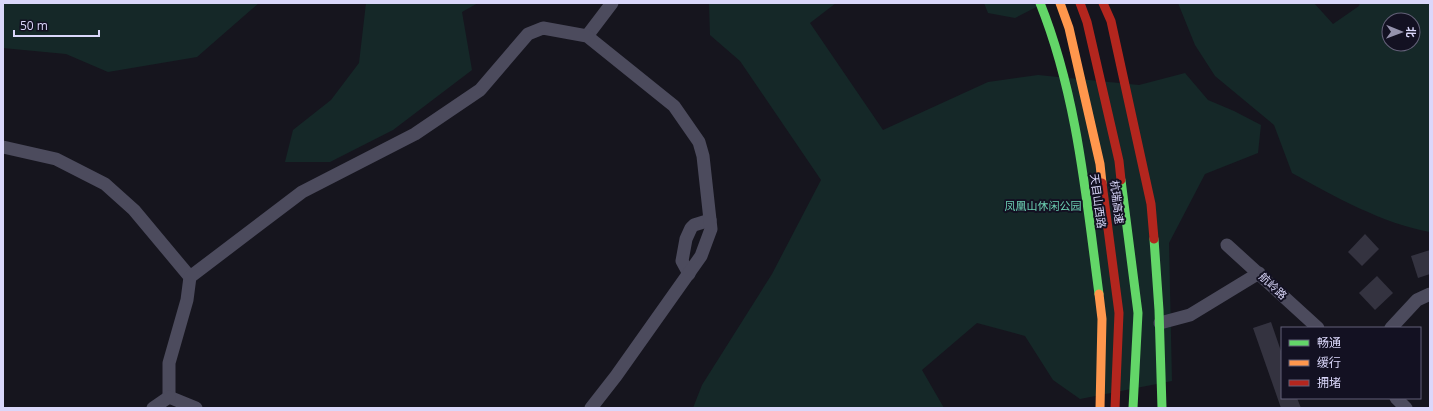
<svg xmlns="http://www.w3.org/2000/svg" width="1433" height="411" font-family="'Open Sans','Noto Sans SC',sans-serif">
	<rect width="100%" height="100%" fill="#16151e"/>
	<!-- green -->
	<g fill="#152828" fill-rule="evenodd">
		<polygon points="3,3 259,3 197,57 108,72 66,54 3,48"/>
		<polygon points="366,3 478,3 462,12 472,70 393,130 330,162 285,162 293,130 331,100 359,63"/>
		<polygon points="709,3 836,3 810,23 883,130 988,82 1038,75 1139,85 1185,73 1208,100 1234,111 1261,125 1258,153 1205,174 1169,243 1172,381 1080,399 1053,380 1025,336 977,323 922,370 944,408 693,408 702,385 772,274 821,180 740,61 710,35"/>
		<polygon points="984,3 1044,3 1015,18 988,13"/>
		<path d="M1178,3H1314L1333,24L1359,6L1360,3H1430V232C1384,224 1333,196 1292,173L1274,125L1215,76L1195,45ZM1389,20H1413V44H1389Z"/>
	</g>
	<!-- building -->
	<g fill="#343340">
		<polygon points="1365,234 1379,249 1362,266 1348,252"/>
		<polygon points="1430,250 1430,274 1418,278 1411,256"/>
		<polygon points="1377,276 1393,293 1375,310 1359,293"/>
		<polygon points="1271,322 1282,354 1282,398 1297,398 1301,408 1281,408 1253,328"/>
	</g>
	<g fill="none" stroke-linecap="round" stroke-linejoin="round">
		<!-- street -->
		<g stroke="#4c4b5d" stroke-width="13">
			<polyline points="587,36 612,3"/>
			<polyline points="3,147 56,159 105,184 134,210 190,277"/>
			<polyline points="1227,245 1318,328"/>
			<polyline points="689,274 682,261 686,239 691,228 694,225 710,220"/>
			<polyline points="1160,323 1190,315 1259,273"/>
			<polyline points="1391,328 1417,300 1430,294"/>
			<polyline points="169,397 169,363 187,300 190,277 302,192 415,134 480,90 528,34 543,28 587,36 674,106 699,142 703,156 711,229 701,256 616,376 591,408"/>
			<polyline points="169,397 196,408"/>
			<polyline points="1396,398 1406,408"/>
			<polyline points="153,408 169,397"/>
		</g>
		<!-- fast -->
		<g stroke="#63d668" stroke-width="9">
			<path d="M1040,3C1077,95 1086,196 1099,294"/>
			<polyline points="1121,180 1138,313 1133,408"/>
			<polyline points="1154,239 1159,310 1162,408"/>
		</g>
		<!-- slow -->
		<g stroke="#ff974d" stroke-width="9">
			<polyline points="1060,3 1069,28 1100,164 1102,183"/>
			<polyline points="1099,294 1102,319 1100,408"/>
		</g>
		<!-- jam -->
		<g stroke="#b3261e" stroke-width="9">
			<polyline points="1080,3 1087,22 1119,161 1121,180"/>
			<polyline points="1103,3 1111,21 1151,204 1154,239"/>
			<polyline points="1102,183 1119,313 1115,408"/>
		</g>
	</g>
	<g text-anchor="middle" stroke-width="4" stroke-linejoin="round" paint-order="stroke">
		<!-- street labels -->
		<g font-size="11" fill="#dad7fa" stroke="#131122">
			<text transform="translate(1098 201) rotate(82)" y="4">天目山西路</text>
			<text transform="translate(1117 202) rotate(83)" y="4">杭瑞高速</text>
			<text transform="translate(1273 286) rotate(43)" y="4">航岭路</text>
		</g>
		<!-- park labels -->
		<g font-size="11" fill="#6cd1b4" stroke="#131122">
			<text x="1043" y="210">凤凰山休闲公园</text>
		</g>
	</g>
	<!-- border -->
	<rect width="1433" height="411" fill="none" stroke="#dad7fa" stroke-width="8"/>
	<!-- legend -->
	<rect x="1281" y="327" width="140" height="72" fill="#131122" stroke="#636078"/>
	<rect x="1289" y="340" width="20" height="6" fill="#63d668" stroke="#636078"/>
	<text x="1317" y="347" font-size="12" fill="#dad7fa">畅通</text>
	<rect x="1289" y="360" width="20" height="6" fill="#ff974d" stroke="#636078"/>
	<text x="1317" y="367" font-size="12" fill="#dad7fa">缓行</text>
	<rect x="1289" y="380" width="20" height="6" fill="#b3261e" stroke="#636078"/>
	<text x="1317" y="387" font-size="12" fill="#dad7fa">拥堵</text>
	<!-- north arrow -->
	<g transform="translate(1401 32) rotate(91)"><circle r="19" fill="#131122" stroke="#636078"/>
	<path d="M0-3L7 15L0 10L-7 15Z" fill="#9593ad"/>
	<text y="-6" font-size="11" font-weight="bold" text-anchor="middle" fill="#dad7fa">北</text>
	</g>
	<!-- scale -->
	<path d="M14 30v6h85v-6" fill="none" stroke="#dad7fa" stroke-width="2"/>
	<text x="20" y="30" font-size="12" fill="#dad7fa" stroke="#131122" stroke-width="3" paint-order="stroke">50 m</text>
</svg>
